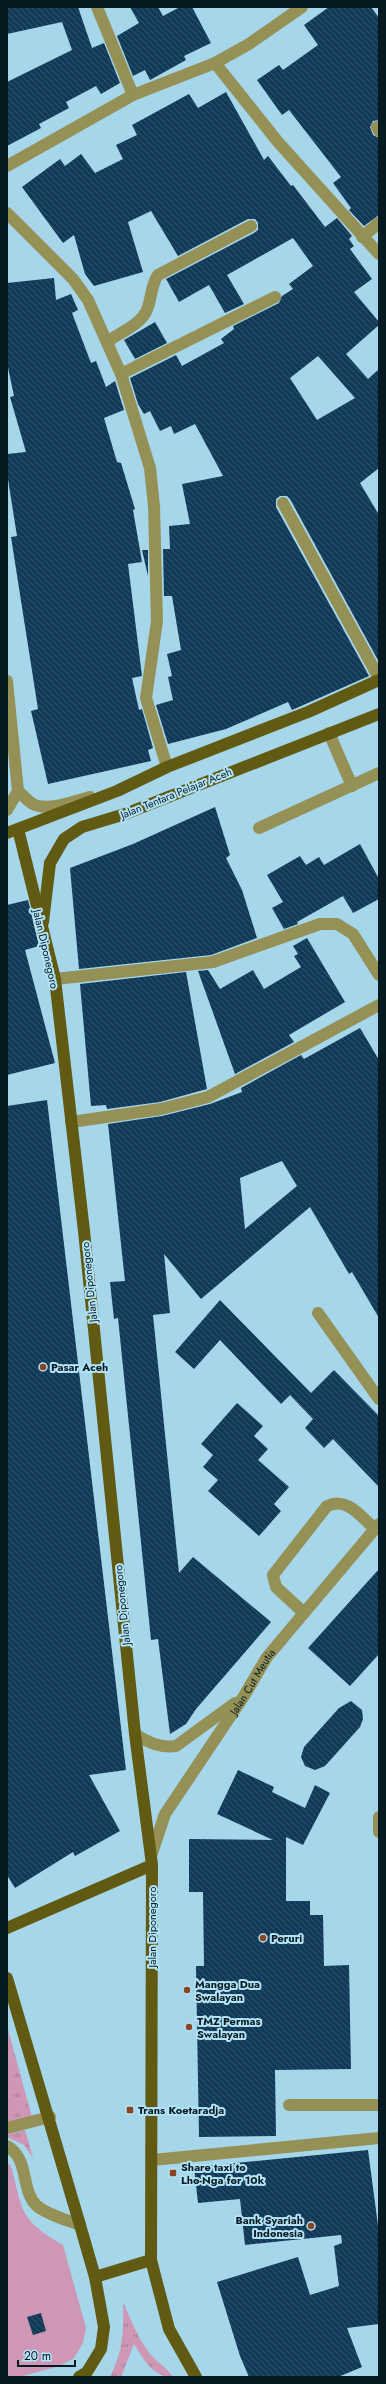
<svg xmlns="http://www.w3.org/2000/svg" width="386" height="2384" font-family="Jost,sans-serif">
	<defs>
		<pattern id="grass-tufts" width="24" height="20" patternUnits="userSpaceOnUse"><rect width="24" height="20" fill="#ce97b5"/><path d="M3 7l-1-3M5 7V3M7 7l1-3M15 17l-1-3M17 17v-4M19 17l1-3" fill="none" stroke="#a57a93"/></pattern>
		<pattern id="building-back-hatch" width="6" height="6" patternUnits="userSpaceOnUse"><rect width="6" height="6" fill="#113a58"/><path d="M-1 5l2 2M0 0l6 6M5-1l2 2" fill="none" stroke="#32546c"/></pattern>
	</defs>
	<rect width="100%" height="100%" fill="#a6d6ea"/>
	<!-- grass -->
	<g fill="url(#grass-tufts)">
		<polygon points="7,2026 32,2117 7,2124"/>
		<polygon points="25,2130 33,2158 24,2145 7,2137 7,2134"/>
		<path d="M123,2302C131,2320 138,2339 151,2355C158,2363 166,2367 173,2377C152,2377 144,2359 134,2344L121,2377H110C123,2351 124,2330 123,2302Z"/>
	</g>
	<!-- park -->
	<path fill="#ce97b5" d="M7,2163L11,2166C23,2212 20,2220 63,2245L86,2328L83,2343L74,2358L60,2366L19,2377H7Z"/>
	<!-- building -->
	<g fill="url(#building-back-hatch)" fill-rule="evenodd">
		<polygon points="7,7 78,7 92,48 104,43 120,83 101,94 96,86 66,102 69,108 39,124 41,128 7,146 7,82 72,50 62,22 7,34"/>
		<polygon points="130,7 158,7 163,16 180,7 192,7 211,43 184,56 186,60 150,80 145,70 133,76 117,36 139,23"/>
		<polygon points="329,7 371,7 379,18 379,120 373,121 370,127 373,135 379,138 379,215 364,226 349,210 351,208 333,183 341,177 289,110 282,115 257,80 279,65 283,70 318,45 304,25"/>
		<path d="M226,92L264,160L268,156L291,186L293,185L325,227L337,218L352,236L349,239L354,246L350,249L372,279L354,292L379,322V325L346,354L368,379L379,369V468L360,483L379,515V662L290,499L287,496H280L276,499V507L369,676L292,710L288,702L226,729L168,744L156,705L173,700L168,677L172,676L167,654L181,650L172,596H164L163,549H170L169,526L190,524L182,484L223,476L195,424L174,434L171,426L160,431L150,411L144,414L138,404L130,378L176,355L182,366L224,343L221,339L234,329L233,326L279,303L282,296L293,289L289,284L313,266L293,238L227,275L244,304L225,313L209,285L179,302L166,279L254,233L258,230V223L255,219H248L178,256L151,211L128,222L143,272L94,286L85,274L74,235L63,243L22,187L60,159L65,166L81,154L95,173L123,159L116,145L137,135L132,125L189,94L198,108ZM318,356L355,398L317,420L290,378Z"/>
		<polygon points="54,278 56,300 71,294 78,310 72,313 91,363 96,361 106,387 115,381 124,410 104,418 117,462 121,463 135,509 133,510 142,562 128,564 142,676 132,678 139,710 142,709 153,748 148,750 151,761 48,784 31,711 38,709 11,537 17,536 7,473 7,454 26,452 10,397 14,396 7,363 7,283"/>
		<polygon points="155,322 167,343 135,359 124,340"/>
		<polygon points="142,550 148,550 148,576"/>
		<polygon points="215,807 230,855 226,858 242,890 257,938 211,955 79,969 70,868 133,844"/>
		<polygon points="360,844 379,879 379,899 353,913 343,896 297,922 298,924 284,929 272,908 283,902 267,875 300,856 306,865 319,857 324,865"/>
		<polygon points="28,900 39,946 25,950 55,1063 7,1075 7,905"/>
		<polygon points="307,938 345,1002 289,1035 294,1042 235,1074 198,971 208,970 220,989 253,970 264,989 301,967 294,956 298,954 293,946"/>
		<polygon points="186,972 207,1089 160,1102 107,1109 106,1105 91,1106 80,984"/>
		<path d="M360,1028L379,1060V1318L352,1272L349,1274L310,1207L201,1299L164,1254L170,1313L153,1315L179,1573L193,1557L271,1622L196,1709L186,1724L170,1734L158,1639L151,1640L118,1318L114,1319L110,1282L125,1281L108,1124L162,1116L210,1104L242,1092L241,1088L301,1055L304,1059ZM282,1161L297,1186L245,1229L240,1178Z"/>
		<polygon points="47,1100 126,1770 89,1775 120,1831 75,1856 73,1852 15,1888 7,1875 7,1106"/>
		<polygon points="220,1300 311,1393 334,1370 379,1416 379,1487 333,1439 324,1448 305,1428 313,1419 290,1395 281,1404 220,1340 194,1369 175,1352"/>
		<polygon points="237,1403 263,1426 254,1436 268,1449 258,1460 289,1487 274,1504 281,1511 259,1536 208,1491 218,1480 203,1467 213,1455 201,1444"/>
		<polygon points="379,1569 379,1654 350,1686 308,1648"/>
		<polygon points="351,1701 362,1710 363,1719 360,1727 325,1766 315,1770 305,1766 301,1757 304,1747 339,1708"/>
		<polygon points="238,1770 274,1787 272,1792 305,1808 315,1785 330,1793 303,1845 286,1837 286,1901 310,1901 310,1915 323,1915 324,1966 349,1965 351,2069 275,2070 276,2136 199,2137 196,1966 204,1966 203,1892 189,1892 189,1839 273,1840 217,1814"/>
		<polygon points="368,2150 379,2233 379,2324 347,2328 362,2367 338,2377 249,2377 240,2356 217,2282 298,2257 310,2295 339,2286 334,2246 342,2243 341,2235 245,2245 240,2199 198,2203 194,2167"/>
		<polygon points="41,2313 46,2331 33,2335 27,2317"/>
	</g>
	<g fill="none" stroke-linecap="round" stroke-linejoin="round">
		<!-- minor -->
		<g stroke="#949056" stroke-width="12">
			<polyline points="97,7 133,95"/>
			<polyline points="215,63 278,142 379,254"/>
			<polyline points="377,127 379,131"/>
			<polyline points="7,166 133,95 215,63 249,44 302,7"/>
			<polyline points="7,213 73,279 88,300 121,374 150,468 154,506 157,621 146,698 167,767"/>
			<polyline points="362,237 379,223"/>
			<path d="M108,341C121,332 143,324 148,307C152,295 151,285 158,275L251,226"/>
			<polyline points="121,374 275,297"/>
			<polyline points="283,503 379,678"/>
			<polyline points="7,681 18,791"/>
			<polyline points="329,733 352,786"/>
			<path d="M18,791C23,795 28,802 35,805C51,811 74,801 90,797"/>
			<polyline points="7,810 18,791"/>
			<polyline points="259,828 379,773"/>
			<polyline points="55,979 213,962 320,924 337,924 353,934 379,975"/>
			<polyline points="71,1122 161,1109 208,1097 379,1005"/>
			<polyline points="318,1313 379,1399"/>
			<path d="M304,1613L276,1587L273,1575L327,1506C347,1496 361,1517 375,1529"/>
			<path d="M135,1734C149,1743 160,1748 176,1746L235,1703"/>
			<polyline points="379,1817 379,1832"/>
			<path id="s1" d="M151,1856L165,1814L244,1696L267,1657L379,1524"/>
			<polyline points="289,2105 379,2105"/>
			<polyline points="7,2128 50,2117"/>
			<path d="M7,2146C30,2159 20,2190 37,2206C48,2215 67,2220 80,2225"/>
			<polyline points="152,2160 379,2138"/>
		</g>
		<!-- major -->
		<g stroke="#605a12" stroke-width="12">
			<polyline points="18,829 55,979 84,1231 135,1734 152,1865 151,2260 169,2329 196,2377"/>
			<polyline points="7,833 117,791 167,767 308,712 379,680"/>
			<polyline points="43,922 50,863 64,839 82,827 125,814 379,714"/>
			<polyline points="7,1928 152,1865"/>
			<polyline points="7,1978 80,2225 95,2277 104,2327 101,2349 87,2372 79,2377"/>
			<polyline points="95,2277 151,2260"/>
		</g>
	</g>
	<!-- markers -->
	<g fill="#8b4421" stroke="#b2e3f7" stroke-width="1.5">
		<circle cx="43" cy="1367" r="4"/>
		<circle cx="263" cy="1938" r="4"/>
		<circle cx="187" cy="1990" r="4"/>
		<circle cx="189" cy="2027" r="4"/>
		<rect x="126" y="2106" width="8" height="8" rx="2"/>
		<rect x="169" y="2169" width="8" height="8" rx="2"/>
		<circle cx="311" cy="2226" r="4"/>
	</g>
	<g text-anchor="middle" stroke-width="4" stroke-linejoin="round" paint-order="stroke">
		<!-- street labels -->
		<g font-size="11" fill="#071a22" stroke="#b2e3f7">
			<text transform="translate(176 793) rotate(-22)" y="4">Jalan Tentara Pelajar Aceh</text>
			<text transform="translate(46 949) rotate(77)" y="4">Jalan Diponegoro</text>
			<text transform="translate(89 1282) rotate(-96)" y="4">Jalan Diponegoro</text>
			<text transform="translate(122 1605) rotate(-96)" y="4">Jalan Diponegoro</text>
			<text dy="4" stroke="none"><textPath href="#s1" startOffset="203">Jalan Cut Meutia</textPath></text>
			<text transform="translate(152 1927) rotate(-90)" y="4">Jalan Diponegoro</text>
		</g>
		<!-- poi labels -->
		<g font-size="11" font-weight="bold" fill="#071a22" stroke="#b2e3f7" text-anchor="start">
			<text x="51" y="1371">Pasar Aceh</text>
			<text x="271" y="1942">Peruri</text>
			<text x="195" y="1988">Mangga Dua<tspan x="195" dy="13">Swalayan</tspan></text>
			<text x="197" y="2025">TMZ Permas<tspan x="197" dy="13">Swalayan</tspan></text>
			<text x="138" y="2114">Trans Koetaradja</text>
			<text x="181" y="2171">Share taxi to<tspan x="181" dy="13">Lho-Nga for 10k</tspan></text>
			<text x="303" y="2224" text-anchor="end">Bank Syariah<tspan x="303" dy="13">Indonesia</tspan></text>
		</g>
	</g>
	<!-- border -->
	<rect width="386" height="2384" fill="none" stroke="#071a22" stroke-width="16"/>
	<!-- scale -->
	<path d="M18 2360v6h57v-6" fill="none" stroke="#071a22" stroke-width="2"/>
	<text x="24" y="2360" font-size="12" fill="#071a22" stroke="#b2e3f7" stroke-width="3" paint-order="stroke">20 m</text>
</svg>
